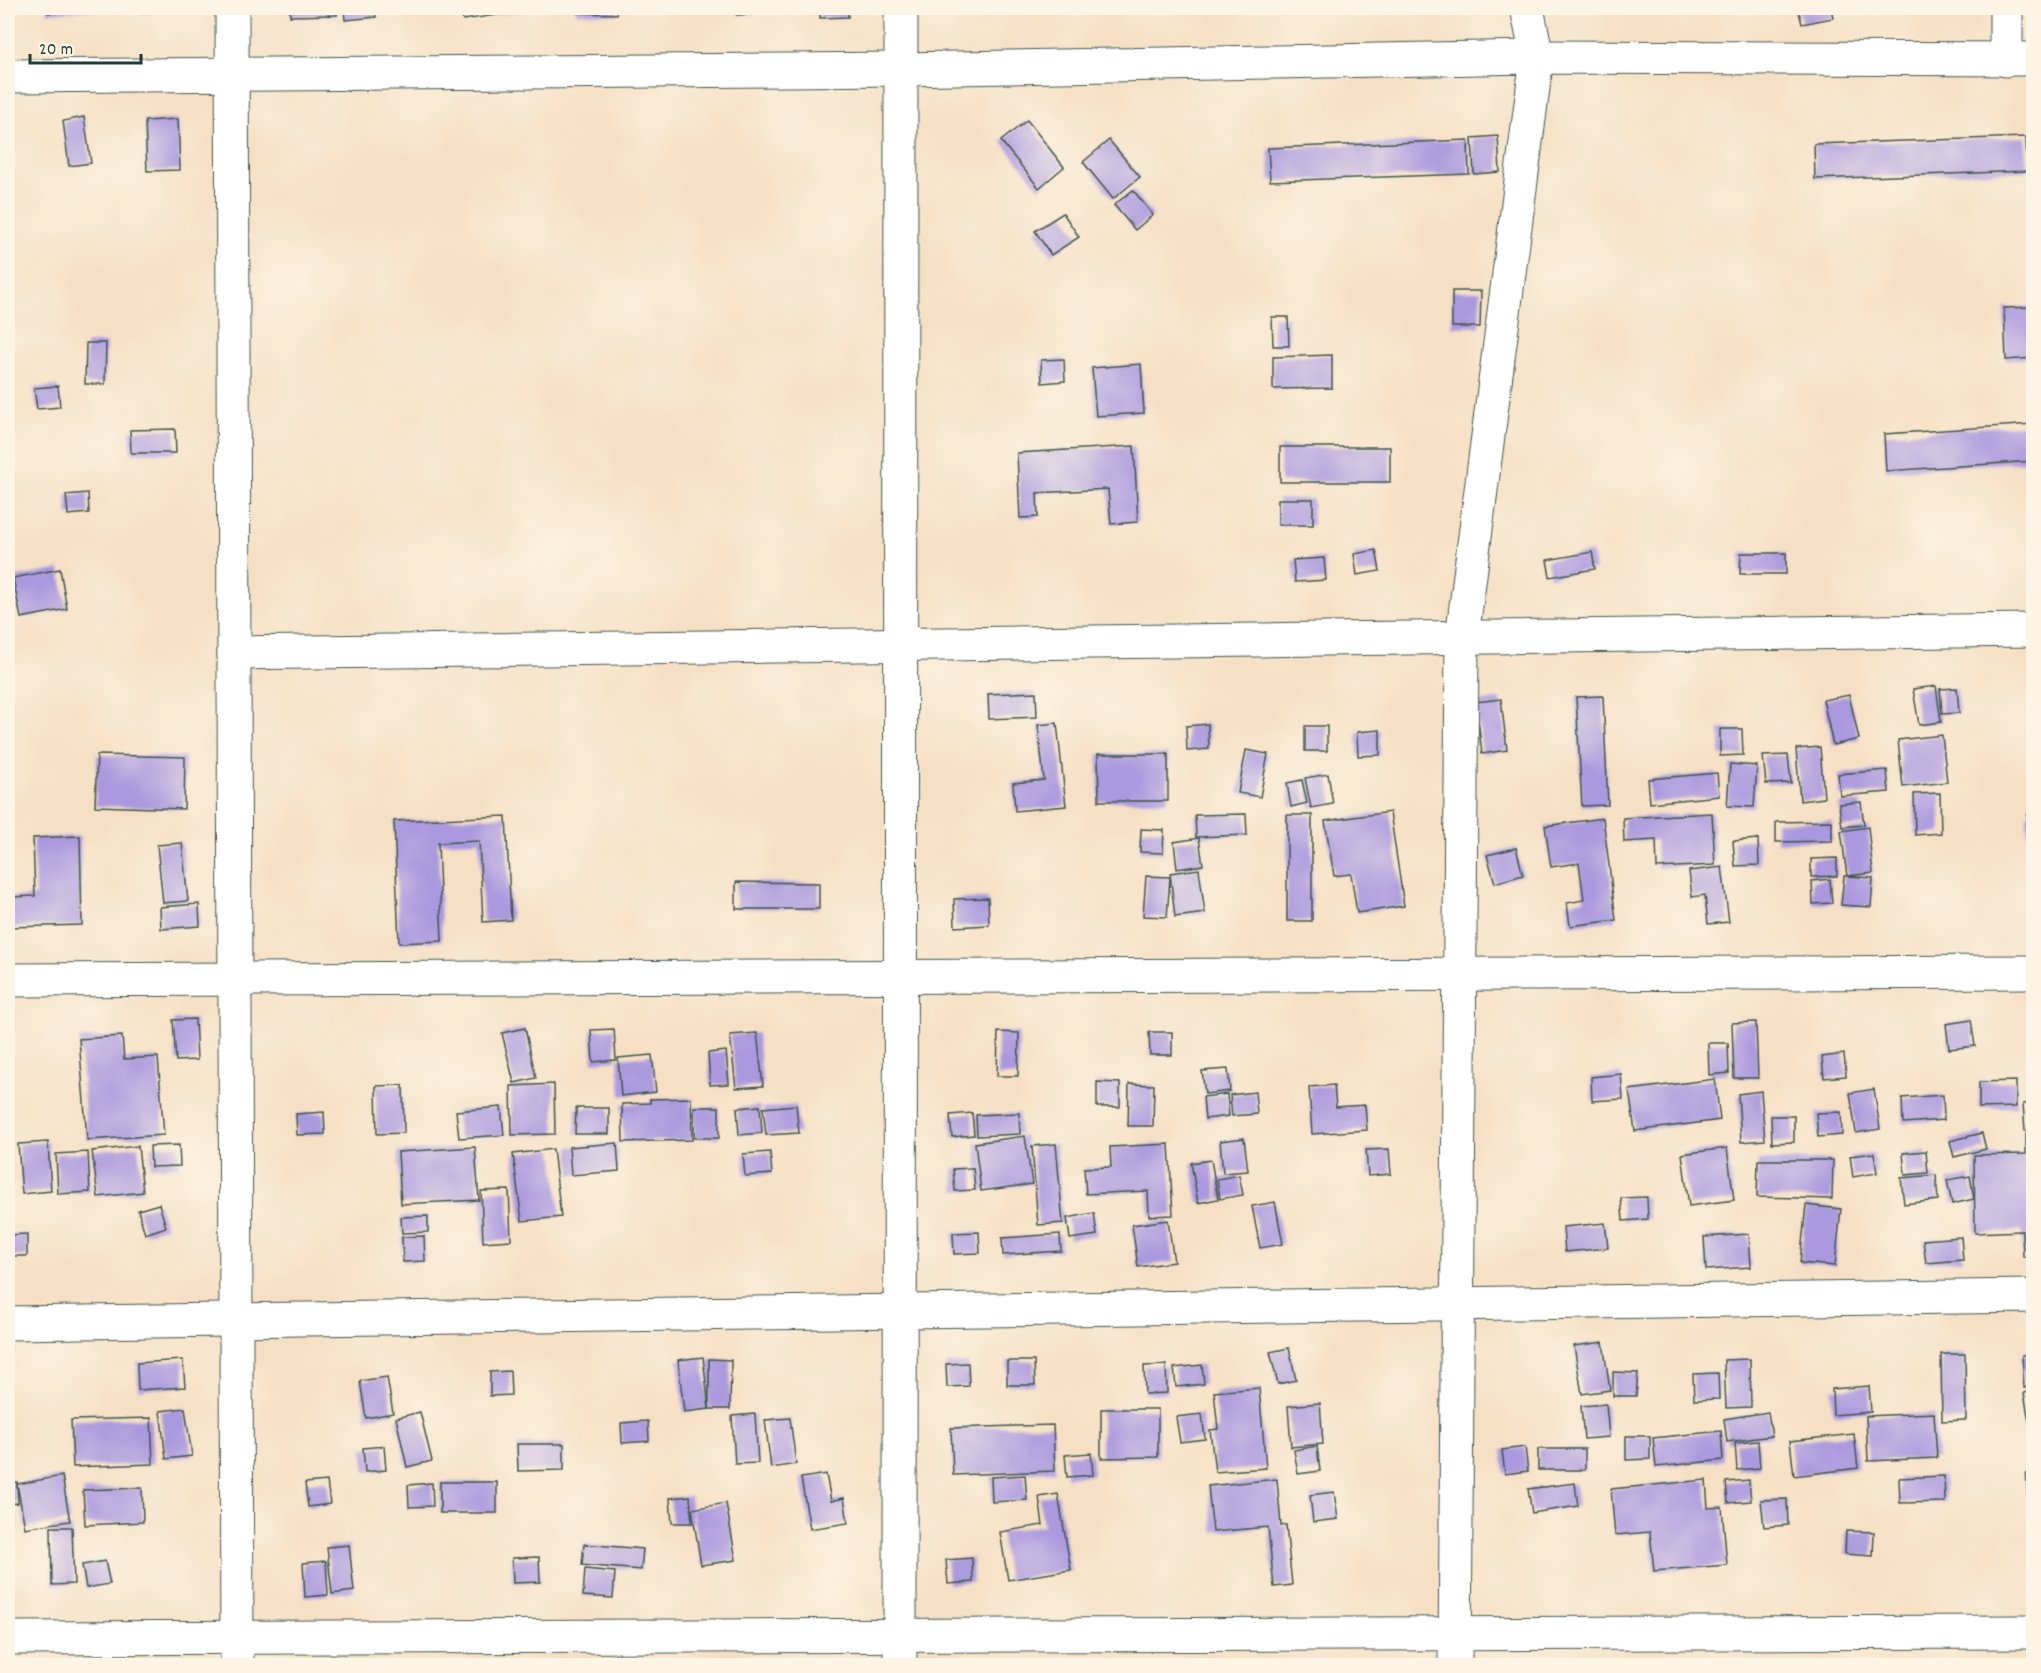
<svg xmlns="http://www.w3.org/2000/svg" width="2041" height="1673" font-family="Dekko,sans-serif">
	<rect width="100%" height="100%" fill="#fcf5e5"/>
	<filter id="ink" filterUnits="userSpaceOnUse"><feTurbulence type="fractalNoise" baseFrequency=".0167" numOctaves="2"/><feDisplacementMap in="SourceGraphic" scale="12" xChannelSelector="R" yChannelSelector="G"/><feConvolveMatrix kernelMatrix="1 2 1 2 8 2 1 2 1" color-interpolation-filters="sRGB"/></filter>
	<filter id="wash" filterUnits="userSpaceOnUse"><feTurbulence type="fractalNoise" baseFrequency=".008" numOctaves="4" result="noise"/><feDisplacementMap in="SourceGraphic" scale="24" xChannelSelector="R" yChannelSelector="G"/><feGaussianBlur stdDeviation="1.35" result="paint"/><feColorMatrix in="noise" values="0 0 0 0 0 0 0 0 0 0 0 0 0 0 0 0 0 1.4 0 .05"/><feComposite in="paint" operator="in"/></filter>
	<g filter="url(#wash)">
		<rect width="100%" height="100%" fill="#f6e0c5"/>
		<g id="blocks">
			<!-- building -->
			<g fill="#aa99de">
				<polygon points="47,8 111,8 111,9 48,13"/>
				<polygon points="134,8 180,8 180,11 134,13"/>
				<polygon points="290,8 337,8 337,15 290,16"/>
				<polygon points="344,8 375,8 376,17 345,20"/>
				<polygon points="461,8 538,8 538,9 463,20"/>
				<polygon points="576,8 618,8 617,14 576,13"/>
				<polygon points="737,8 777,8 778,12 737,15"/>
				<polygon points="820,8 848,8 848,17 820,18"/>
				<polygon points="1798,8 1831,8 1833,18 1802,24"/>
				<polygon points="84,117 91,163 69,166 63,121"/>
				<polygon points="178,119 180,170 147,171 145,121"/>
				<polygon points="1027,120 1064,167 1039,188 1001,141"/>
				<polygon points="1498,136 1500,172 1474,174 1472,138"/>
				<polygon points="2026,137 2027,171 1815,179 1814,144"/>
				<polygon points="1109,140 1140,177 1113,199 1083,162"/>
				<polygon points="1468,140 1469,174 1270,181 1268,148"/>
				<polygon points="1133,190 1153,215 1135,230 1114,205"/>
				<polygon points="1063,213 1079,237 1051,255 1035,231"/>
				<polygon points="1452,291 1481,291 1480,327 1452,327"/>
				<polygon points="2034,307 2034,358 2006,360 2004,308"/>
				<polygon points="1272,317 1288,317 1289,346 1273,346"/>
				<polygon points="86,343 106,343 105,384 85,384"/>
				<polygon points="1332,355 1332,388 1273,389 1273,357"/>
				<polygon points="1064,359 1065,381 1042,383 1041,360"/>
				<polygon points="1141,364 1144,413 1096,416 1092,368"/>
				<polygon points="58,386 60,407 37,409 34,388"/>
				<polygon points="2034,424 2034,461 1886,471 1884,434"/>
				<polygon points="175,429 176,453 131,453 130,430"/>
				<polygon points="1134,446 1138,522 1111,524 1108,489 1037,493 1038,517 1020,518 1017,453"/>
				<rect x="1280" y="447" width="110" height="35"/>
				<polygon points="88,493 89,513 68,515 66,495"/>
				<rect x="1278" y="499" width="35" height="26"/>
				<polygon points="1376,550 1380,571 1357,575 1354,554"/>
				<polygon points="1592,552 1595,569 1550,577 1547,560"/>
				<polygon points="1741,553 1786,553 1786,574 1740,574"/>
				<polygon points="1324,558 1326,580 1295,582 1293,560"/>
				<polygon points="60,569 67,609 21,618 13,578"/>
				<polygon points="1936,686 1941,722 1919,725 1913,689"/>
				<polygon points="1957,688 1959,713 1942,714 1940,689"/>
				<polygon points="1036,692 1037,717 989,719 988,694"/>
				<polygon points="1849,695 1859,739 1833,745 1823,700"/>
				<polygon points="1603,696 1608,805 1582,806 1576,697"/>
				<polygon points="1501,699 1507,750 1482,754 1476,702"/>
				<polygon points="1057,723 1066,806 1015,811 1013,783 1044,780 1038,725"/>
				<polygon points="1208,724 1209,749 1187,751 1186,726"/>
				<rect x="1305" y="726" width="22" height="25"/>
				<polygon points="1720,729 1742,729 1743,755 1720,756"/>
				<polygon points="1380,730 1380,755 1358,756 1357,732"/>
				<polygon points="1942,735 1947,782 1903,787 1898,740"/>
				<polygon points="1820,747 1824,798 1800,801 1796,749"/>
				<polygon points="1246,750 1268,754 1260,797 1238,793"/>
				<polygon points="1098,754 1168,754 1168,801 1099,801"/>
				<polygon points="97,755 185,757 184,809 95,806"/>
				<polygon points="1788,755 1791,783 1766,784 1763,756"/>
				<polygon points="1730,764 1757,766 1754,807 1727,806"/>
				<polygon points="1887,770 1889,792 1840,796 1838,774"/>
				<polygon points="1717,773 1719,796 1650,803 1648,779"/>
				<polygon points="1328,774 1333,804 1311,808 1305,778"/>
				<polygon points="1302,780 1307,803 1291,807 1287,783"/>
				<polygon points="1940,793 1941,833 1915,835 1914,794"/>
				<polygon points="1861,802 1864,825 1842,827 1839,804"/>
				<polygon points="1390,812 1404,906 1357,913 1351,874 1334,876 1325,821"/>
				<polygon points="1712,813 1715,865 1657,868 1656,840 1624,842 1623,818"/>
				<polygon points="1246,814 1247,835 1196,837 1195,815"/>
				<polygon points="2034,814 2034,863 2029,864 2027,815"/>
				<rect x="1287" y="815" width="25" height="106"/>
				<polygon points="506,816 511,920 483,922 479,841 438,843 442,941 399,943 394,821"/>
				<polygon points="1603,818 1616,920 1570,926 1567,903 1584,900 1579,863 1551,867 1545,826"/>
				<polygon points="1832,821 1832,841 1776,842 1776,822"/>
				<polygon points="1868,827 1873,873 1847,876 1873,878 1871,907 1841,905 1844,876 1847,876 1841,831"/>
				<polygon points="1141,829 1164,830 1163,853 1140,852"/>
				<polygon points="80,836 82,925 10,927 10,897 35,896 33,838"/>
				<polygon points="1199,838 1203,865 1177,869 1174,842"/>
				<polygon points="1758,839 1759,865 1735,866 1733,841"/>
				<polygon points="182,843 188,901 163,903 157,845"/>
				<polygon points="1516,848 1523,875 1495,883 1487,855"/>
				<polygon points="1837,858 1837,876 1811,877 1811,859"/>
				<polygon points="1722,867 1729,922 1708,924 1705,895 1692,897 1689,871"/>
				<polygon points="1199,869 1205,913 1175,917 1170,873"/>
				<polygon points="2027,869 2034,869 2034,892 2029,893"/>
				<polygon points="1146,876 1170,877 1167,917 1143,916"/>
				<polygon points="1830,879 1832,903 1813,904 1812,881"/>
				<polygon points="736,882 819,883 819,909 736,909"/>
				<polygon points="988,898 989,925 955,927 954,899"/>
				<polygon points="199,904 200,926 161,929 160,907"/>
				<polygon points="195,1019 197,1060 176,1061 173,1020"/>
				<polygon points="1971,1020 1975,1046 1949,1049 1946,1024"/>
				<polygon points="1756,1022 1758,1078 1734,1078 1732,1023"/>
				<polygon points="525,1028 536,1078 514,1083 502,1033"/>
				<polygon points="614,1029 616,1060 593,1062 591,1030"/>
				<polygon points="998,1032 1019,1033 1018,1076 997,1076"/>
				<polygon points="1149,1032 1172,1032 1172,1055 1150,1055"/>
				<polygon points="757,1033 763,1086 736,1088 730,1035"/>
				<polygon points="122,1036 124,1059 158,1057 164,1135 87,1140 79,1039"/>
				<polygon points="1708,1043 1728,1043 1729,1073 1709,1075"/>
				<polygon points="726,1051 729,1084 710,1085 708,1053"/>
				<polygon points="1844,1054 1846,1076 1824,1078 1822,1057"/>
				<polygon points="652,1055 656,1092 621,1096 618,1058"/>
				<polygon points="1228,1069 1230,1091 1205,1094 1202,1071"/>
				<polygon points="1621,1074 1623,1099 1592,1101 1591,1077"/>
				<polygon points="1715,1079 1720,1120 1635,1131 1629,1090"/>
				<polygon points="2016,1081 2016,1107 1979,1108 1979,1082"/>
				<polygon points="1097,1082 1120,1083 1120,1107 1097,1107"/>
				<polygon points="554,1084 555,1134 512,1135 511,1086"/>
				<polygon points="1129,1084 1154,1085 1153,1126 1128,1126"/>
				<polygon points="403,1085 404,1133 377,1134 376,1086"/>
				<polygon points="1334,1085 1336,1107 1365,1105 1367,1130 1312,1134 1309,1087"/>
				<polygon points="1874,1089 1880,1129 1856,1133 1850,1093"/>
				<polygon points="1761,1091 1765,1140 1741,1142 1738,1094"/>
				<polygon points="1255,1092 1257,1114 1232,1116 1230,1095"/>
				<polygon points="1227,1094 1229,1116 1205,1119 1203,1097"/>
				<polygon points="1943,1095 1944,1120 1903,1123 1902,1098"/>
				<polygon points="691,1098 692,1140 623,1142 622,1104 650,1103 650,1099"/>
				<polygon points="2034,1103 2034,1131 2025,1131 2023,1104"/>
				<polygon points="796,1105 799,1133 766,1135 763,1108"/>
				<polygon points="760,1106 762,1133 739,1135 737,1108"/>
				<polygon points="501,1107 504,1135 459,1138 456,1111"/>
				<rect x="694" y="1107" width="25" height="31"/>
				<polygon points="576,1108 609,1108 609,1134 575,1134"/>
				<polygon points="324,1112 325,1134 297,1135 296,1114"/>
				<polygon points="1841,1112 1842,1135 1818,1137 1816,1113"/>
				<polygon points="972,1113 974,1135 952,1137 950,1115"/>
				<polygon points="1019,1113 1020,1134 977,1136 976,1115"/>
				<polygon points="1771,1116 1794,1116 1794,1142 1772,1143"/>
				<polygon points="1982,1133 1986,1149 1954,1157 1950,1141"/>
				<polygon points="2026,1134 2034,1134 2034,1257 2023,1257 2022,1231 1975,1233 1974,1155 2026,1154"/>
				<polygon points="1025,1136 1032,1184 981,1191 975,1143"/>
				<polygon points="1244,1138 1248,1171 1223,1173 1220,1141"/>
				<polygon points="48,1142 51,1191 22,1194 18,1144"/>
				<polygon points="617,1143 619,1171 571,1175 569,1147"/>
				<polygon points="1056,1144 1063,1223 1038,1225 1032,1146"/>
				<polygon points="1169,1144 1173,1215 1149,1216 1148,1191 1086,1194 1084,1168 1111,1167 1110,1147"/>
				<polygon points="179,1145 180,1166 151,1167 150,1146"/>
				<polygon points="138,1146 143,1192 98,1197 92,1151"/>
				<polygon points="475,1147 479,1200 401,1204 398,1152"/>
				<polygon points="1727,1148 1734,1200 1689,1206 1682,1154"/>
				<polygon points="553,1149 561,1217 522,1221 513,1154"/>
				<polygon points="1389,1149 1391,1174 1368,1176 1366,1150"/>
				<polygon points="1926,1151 1928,1173 1905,1175 1903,1153"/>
				<polygon points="88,1152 90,1192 58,1194 56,1154"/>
				<polygon points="770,1152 772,1174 745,1176 743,1154"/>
				<polygon points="1874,1153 1877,1173 1853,1177 1850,1156"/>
				<polygon points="1211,1160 1218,1199 1198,1203 1191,1163"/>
				<polygon points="1758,1160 1833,1160 1832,1199 1757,1197"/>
				<polygon points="973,1168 975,1190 955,1191 953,1169"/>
				<polygon points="1239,1175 1243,1195 1220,1199 1217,1179"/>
				<polygon points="1936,1175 1938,1200 1904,1204 1901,1178"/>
				<polygon points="1970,1176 1974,1199 1952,1204 1947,1180"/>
				<polygon points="509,1190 511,1240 483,1242 481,1191"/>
				<polygon points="1647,1197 1648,1219 1623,1221 1621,1198"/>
				<polygon points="1275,1202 1283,1244 1260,1248 1252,1206"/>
				<polygon points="159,1204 166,1227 145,1234 138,1210"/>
				<polygon points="1806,1205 1841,1209 1835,1266 1800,1263"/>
				<polygon points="1094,1213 1097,1235 1070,1239 1067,1218"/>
				<polygon points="428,1216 428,1232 402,1233 401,1217"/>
				<polygon points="1168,1220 1174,1262 1138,1267 1132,1225"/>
				<polygon points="1605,1223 1608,1248 1565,1252 1563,1227"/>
				<polygon points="979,1232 980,1253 954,1254 953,1233"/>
				<polygon points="27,1234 27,1256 8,1256 8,1235"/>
				<polygon points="1060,1234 1061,1251 1003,1255 1002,1238"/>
				<polygon points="1749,1234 1751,1267 1706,1270 1704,1237"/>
				<polygon points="424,1236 425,1261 403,1262 402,1237"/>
				<polygon points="1961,1237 1963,1260 1926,1263 1923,1240"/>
				<polygon points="1603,1342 1610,1390 1582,1394 1574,1346"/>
				<polygon points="1289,1348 1296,1380 1278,1384 1270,1352"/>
				<polygon points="1941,1354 1965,1354 1966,1420 1942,1421"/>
				<polygon points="2034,1354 2034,1387 2024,1388 2022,1355"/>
				<polygon points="703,1357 709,1409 684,1412 678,1360"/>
				<polygon points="709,1359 731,1360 730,1409 709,1409"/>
				<polygon points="1750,1359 1751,1407 1726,1408 1724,1360"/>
				<polygon points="183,1360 185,1387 138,1390 137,1363"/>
				<polygon points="1007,1361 1034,1361 1035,1385 1007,1385"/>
				<polygon points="968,1363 969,1386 947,1387 946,1364"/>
				<polygon points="1166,1365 1167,1393 1145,1394 1144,1366"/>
				<polygon points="1202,1365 1204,1384 1176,1387 1174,1368"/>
				<polygon points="510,1371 511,1395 490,1396 490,1372"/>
				<polygon points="1613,1372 1638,1373 1636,1396 1613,1396"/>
				<polygon points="1718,1373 1719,1399 1694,1400 1693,1374"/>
				<polygon points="387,1377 393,1413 366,1418 360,1381"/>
				<polygon points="1869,1386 1871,1412 1833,1415 1832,1389"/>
				<polygon points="1259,1388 1266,1468 1215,1472 1210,1430 1218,1429 1214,1392"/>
				<polygon points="2034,1391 2034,1439 2032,1439 2024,1393"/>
				<polygon points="1320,1403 1323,1444 1291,1447 1288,1406"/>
				<polygon points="1606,1404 1609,1437 1584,1439 1581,1406"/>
				<polygon points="185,1408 192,1456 166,1459 160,1411"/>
				<polygon points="1101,1409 1158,1409 1158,1457 1101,1458"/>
				<polygon points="420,1412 432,1461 407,1467 396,1418"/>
				<polygon points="1768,1412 1772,1436 1727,1442 1724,1419"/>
				<polygon points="1934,1413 1937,1458 1868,1461 1866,1416"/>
				<polygon points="755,1414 758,1463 735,1464 732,1416"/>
				<polygon points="1202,1414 1205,1439 1180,1442 1176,1417"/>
				<polygon points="151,1418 153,1464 73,1467 71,1420"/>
				<polygon points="790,1418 796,1464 771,1468 765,1420"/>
				<polygon points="648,1421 649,1441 622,1443 621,1423"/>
				<polygon points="1053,1425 1055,1471 953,1475 951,1428"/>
				<polygon points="1721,1431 1723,1460 1656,1467 1653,1438"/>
				<polygon points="1854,1434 1858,1468 1794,1476 1790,1441"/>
				<polygon points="1626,1436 1650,1436 1650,1459 1626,1460"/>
				<polygon points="1758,1441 1760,1468 1737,1470 1735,1443"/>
				<polygon points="517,1444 564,1444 564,1470 518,1471"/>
				<polygon points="384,1446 386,1470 365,1472 363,1448"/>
				<polygon points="1317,1446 1320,1471 1298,1474 1294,1450"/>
				<polygon points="1525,1447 1528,1471 1505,1474 1502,1450"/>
				<rect x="1538" y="1449" width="47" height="21"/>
				<polygon points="1091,1453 1093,1475 1067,1477 1065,1455"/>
				<polygon points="2034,1473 2034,1553 2032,1554 2026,1474"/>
				<polygon points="826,1474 831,1501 844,1498 848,1523 810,1529 801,1478"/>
				<polygon points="1025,1475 1027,1500 992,1502 991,1477"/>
				<polygon points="62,1476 70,1521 25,1528 17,1484"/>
				<polygon points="1944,1476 1945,1502 1900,1503 1899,1478"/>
				<polygon points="1277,1479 1281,1526 1286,1525 1292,1585 1274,1587 1268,1527 1213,1532 1208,1486"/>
				<polygon points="1706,1480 1708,1508 1722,1507 1727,1565 1654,1571 1650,1532 1615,1535 1611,1489"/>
				<polygon points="1749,1480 1751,1501 1728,1503 1726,1482"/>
				<polygon points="327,1481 330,1504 308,1507 305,1483"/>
				<polygon points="17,1482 18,1503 8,1504 8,1483"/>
				<rect x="440" y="1482" width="57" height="31"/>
				<polygon points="432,1483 433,1506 409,1507 408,1485"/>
				<polygon points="1575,1483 1578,1506 1532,1513 1528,1489"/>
				<polygon points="142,1488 143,1522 85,1525 83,1490"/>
				<polygon points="1334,1492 1338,1519 1313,1522 1310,1495"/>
				<polygon points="1058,1494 1071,1570 1008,1580 1000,1532 1043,1525 1039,1497"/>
				<polygon points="690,1496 692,1523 672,1523 670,1498"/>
				<polygon points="1787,1499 1788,1525 1764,1527 1761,1500"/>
				<polygon points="726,1503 736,1560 701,1565 692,1509"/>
				<polygon points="51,1527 72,1527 74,1584 52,1585"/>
				<polygon points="1846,1531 1874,1532 1873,1556 1845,1554"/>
				<polygon points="584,1544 643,1549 641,1570 582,1565"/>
				<polygon points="349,1545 354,1591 332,1594 327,1547"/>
				<polygon points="539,1557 540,1582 513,1583 512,1558"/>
				<polygon points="972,1558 973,1582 948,1584 946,1560"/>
				<polygon points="105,1561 110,1584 86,1588 82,1565"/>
				<polygon points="326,1561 328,1595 305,1597 303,1563"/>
				<polygon points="585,1569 615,1572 613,1598 583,1596"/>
			</g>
		</g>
	</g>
	<g filter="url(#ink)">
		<use href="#blocks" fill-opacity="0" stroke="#3f554a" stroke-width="1.5"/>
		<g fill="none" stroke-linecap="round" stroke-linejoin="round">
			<defs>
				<g id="minor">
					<polyline points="232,8 237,1666"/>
					<polyline points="2006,8 2006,60"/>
					<polyline points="8,76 901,69 1537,57 2034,59"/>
					<polyline points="234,653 2034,630"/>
					<polyline points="8,980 2034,972"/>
					<polyline points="8,1323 2034,1296"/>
					<polyline points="8,1638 2034,1632"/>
					<polyline points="900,1666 901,8"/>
					<polyline points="1455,1666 1462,637 1537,57 1527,8"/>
				</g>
			</defs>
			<!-- minor casing -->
			<use href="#minor" stroke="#3f554a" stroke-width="35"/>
			<!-- minor -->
			<use href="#minor" stroke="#fff" stroke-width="33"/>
		</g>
	</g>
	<!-- margin -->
	<rect width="2041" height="1673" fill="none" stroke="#fcf5e5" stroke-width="30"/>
	<!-- scale -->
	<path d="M30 54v9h111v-9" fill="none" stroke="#1f3d34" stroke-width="3"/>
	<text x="39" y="54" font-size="18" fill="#1f3d34" stroke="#fcf5e5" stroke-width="4.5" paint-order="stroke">20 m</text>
</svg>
